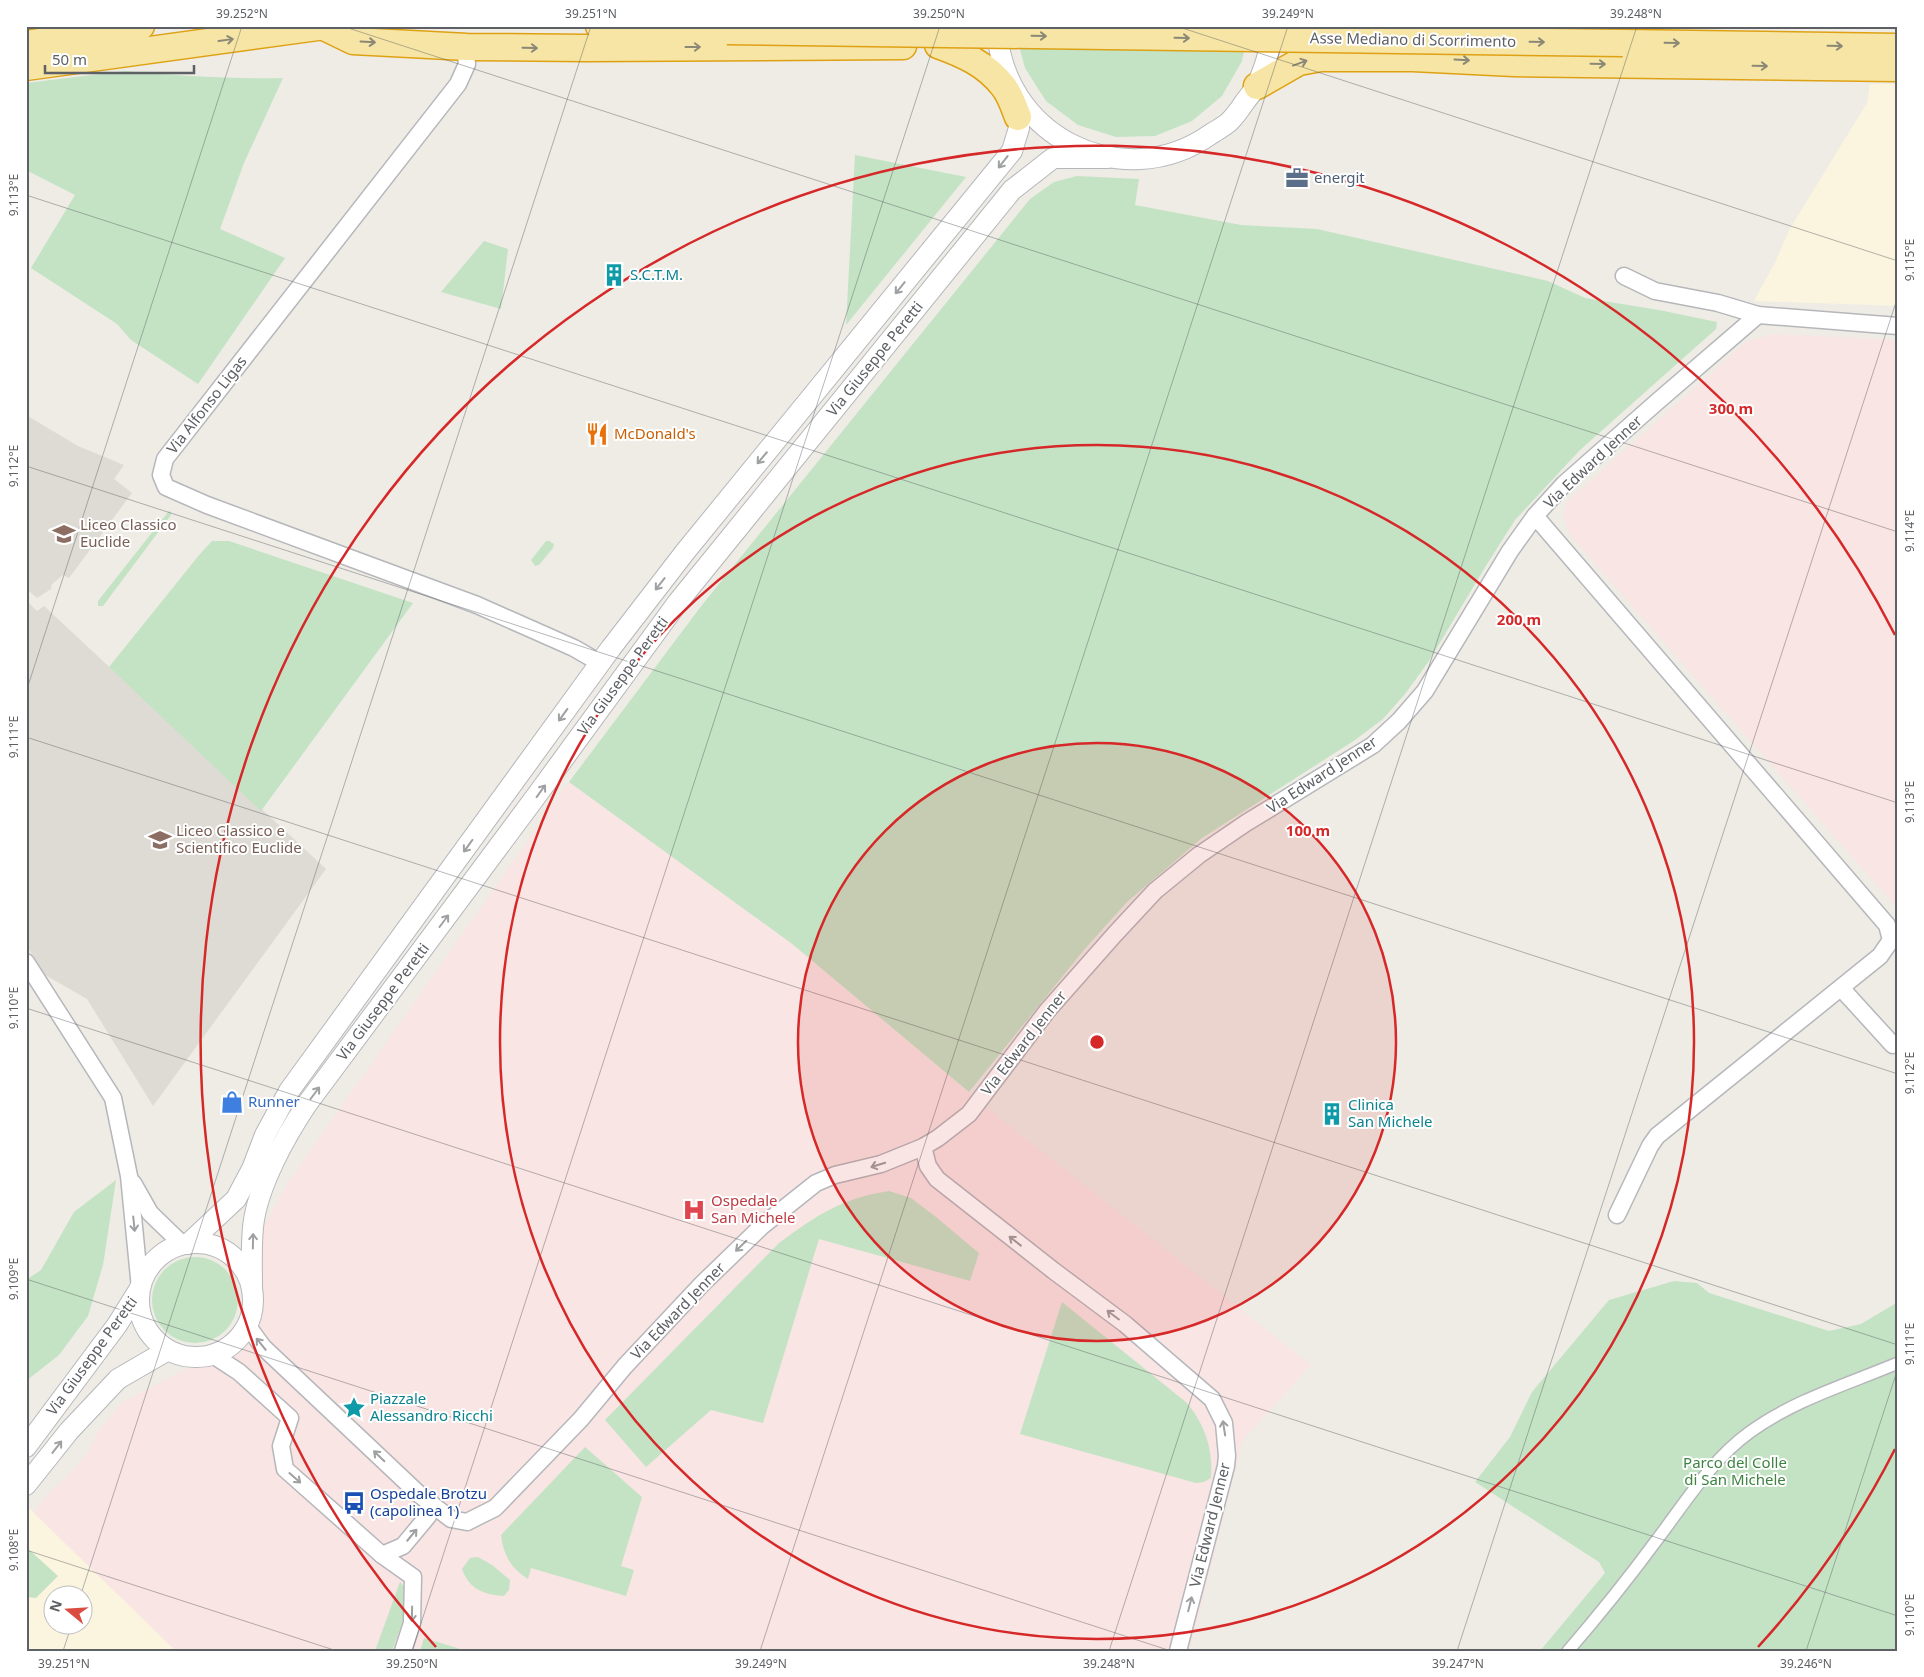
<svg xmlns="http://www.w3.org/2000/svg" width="1924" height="1677" font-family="'Noto Sans',sans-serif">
	<rect width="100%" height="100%" fill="#eeece5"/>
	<!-- commercial -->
	<g fill="#fbf4de" fill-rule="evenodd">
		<polygon points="1870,84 1898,84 1898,306 1754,301 1775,263 1789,230 1867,103"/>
		<path d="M30,1509L48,1526L177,1651H26V1515ZM52,1594H82V1624H52Z"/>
	</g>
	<!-- education -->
	<g fill="#dedbd4">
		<polygon points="26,415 78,446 124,465 114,479 132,493 69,578 63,575 52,584 51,589 37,598 26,588"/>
		<polygon points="26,600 37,611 44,606 326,869 153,1106 87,999 45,975 26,945"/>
	</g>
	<!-- medical -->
	<g fill="#f9e5e3">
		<polygon points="1774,334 1898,340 1898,909 1571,536 1567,528 1564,514 1566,503 1747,341"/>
		<polygon points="569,782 791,943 987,1108 1311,1365 1243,1440 1190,1651 176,1651 34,1513 48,1494 70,1473 88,1452 97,1434 121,1403 226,1348 238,1338 247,1325 252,1308 252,1289 257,1239 289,1181"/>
	</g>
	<!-- green -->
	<g fill="#c4e3c4">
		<polygon points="1249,26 1242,61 1222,96 1192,121 1155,136 1116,137 1078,125 1046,101 1025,68 1015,31"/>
		<path d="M125,71C178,76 230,79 283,78L244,163L220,229L285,258L198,384L131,340L117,324L31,268L75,195L26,170V83Z"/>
		<polygon points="855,155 966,177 846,325"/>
		<polygon points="1077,176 1139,179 1135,205 1241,225 1317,229 1548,281 1585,298 1659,310 1717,322 1716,329 1580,450 1515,520 1484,569 1429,661 1405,694 1383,719 1355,740 1202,838 1127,902 1083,951 969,1092 791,943 569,782 702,605 1030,199 1054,182"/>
		<polygon points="484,241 508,249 501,309 441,292"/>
		<polygon points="169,511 171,512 171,515 103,606 98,606 98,601"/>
		<polygon points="212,541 229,541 413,603 261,811 109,667 200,554"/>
		<polygon points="546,541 549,541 554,544 553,548 539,565 535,566 531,560"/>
		<polygon points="116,1180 103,1265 88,1316 59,1355 26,1381 26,1280 41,1270 74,1212"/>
		<path d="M889,1191L911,1198L936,1217L979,1253L970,1281L819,1239L763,1423L711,1410L646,1467L605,1420L779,1243C817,1215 842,1198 889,1191Z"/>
		<circle cx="195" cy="1300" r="43"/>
		<polygon points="1674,1281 1697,1283 1709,1293 1829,1331 1861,1324 1898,1302 1898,1651 1540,1651 1605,1573 1599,1562 1475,1482 1510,1437 1532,1392 1609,1300"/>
		<path d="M1062,1302L1187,1403C1205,1425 1213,1449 1211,1478L1204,1482L1196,1483L1020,1434Z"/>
		<path d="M585,1447L642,1497L621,1566L634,1570L626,1596L531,1568L528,1579C511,1569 503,1554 501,1535Z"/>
		<polygon points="26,1547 58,1576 36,1598 26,1597"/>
		<path d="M478,1557L492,1565L510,1580L509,1590L504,1596C484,1595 469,1589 462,1569L470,1558Z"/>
		<polygon points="400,1582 408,1591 409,1604 392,1651 375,1651"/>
		<polygon points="424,1638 467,1651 420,1651"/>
	</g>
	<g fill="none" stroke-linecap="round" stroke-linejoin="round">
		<defs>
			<path id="pedestrian" d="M1568,1651C1599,1615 1628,1579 1656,1541C1685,1503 1711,1460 1750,1432C1794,1400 1848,1384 1898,1363"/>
			<g id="minor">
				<polyline points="467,47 466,55 467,64 458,84 165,459 161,475 166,487 207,505 477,605 574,648 600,663"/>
				<polyline points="1624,276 1655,291 1718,303 1758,315 1898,326"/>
				<polyline points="1535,516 1887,925 1891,940 1880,956 1657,1136 1650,1146 1617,1215"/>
				<polyline points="26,962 113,1098 129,1176 140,1288"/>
				<polyline points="1841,988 1893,1045"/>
				<polyline points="923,1147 928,1166 937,1179 1054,1271 1125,1324 1212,1399 1224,1423 1227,1456 1226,1466 1178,1651"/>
				<polyline points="133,1183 150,1213 183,1245"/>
				<polyline points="247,1325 263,1347 421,1496 451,1519 467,1522 495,1508 581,1419 625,1366 702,1284 762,1226 816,1183 835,1175 881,1164 923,1147 938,1138 969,1114 1047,1011 1115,934 1155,891 1199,855 1246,823 1373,745 1399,721 1425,691 1510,551 1535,516 1564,484 1658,401 1758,315"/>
				<polyline points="213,1355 239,1372 290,1418 281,1446 285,1469 382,1555 413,1577 412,1623 403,1651"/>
				<polyline points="382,1555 403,1546 428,1516 431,1503"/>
			</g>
			<g id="tertiary">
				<path d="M997,26C1000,135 1122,197 1211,134C1217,130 1225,126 1230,121C1235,116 1240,109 1244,103C1248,97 1254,91 1257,85C1265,67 1272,45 1272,26"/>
				<circle cx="196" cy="1300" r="57"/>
				<polyline points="188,1244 236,1199 252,1169 265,1135 289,1091 611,648 685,552 1012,151 1019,128 1019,103"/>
				<path d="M252,1289C252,1269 251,1248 253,1227C257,1187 285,1137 307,1104L534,799L678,602L1012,190L1053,158H1108"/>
				<polyline points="26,1447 117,1325 140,1288"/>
				<polyline points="26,1485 69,1431 118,1379 168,1350"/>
			</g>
			<g id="trunk">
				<polyline points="322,26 353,41 467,47 587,48 903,46"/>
				<polyline points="599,26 711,31"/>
				<polyline points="1623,43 1898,47"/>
				<polyline points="26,44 141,26"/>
				<path d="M938,45C963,54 986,64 1003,86C1010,94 1014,107 1018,117"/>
				<polyline points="26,67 325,26"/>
				<polyline points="1257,86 1299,62 1321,58 1413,58 1514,63 1898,68"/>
			</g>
		</defs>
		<!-- pedestrian casing -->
		<use href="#pedestrian" stroke="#b6b7bb" stroke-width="14"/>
		<!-- minor casing -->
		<use href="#minor" stroke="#b6b7bb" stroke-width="19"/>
		<!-- tertiary casing -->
		<use href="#tertiary" stroke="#b6b7bb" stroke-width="22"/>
		<!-- trunk casing -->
		<use href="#trunk" stroke="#dfa114" stroke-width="29"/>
		<!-- pedestrian -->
		<use href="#pedestrian" stroke="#fff" stroke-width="11"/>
		<!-- minor -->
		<use href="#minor" stroke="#fff" stroke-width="16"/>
		<!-- tertiary -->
		<use href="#tertiary" stroke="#fff" stroke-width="20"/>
		<!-- trunk -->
		<use href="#trunk" stroke="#f6e5a4" stroke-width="26"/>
		<defs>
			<polyline id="trunk-bridge" points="727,31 1623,43"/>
		</defs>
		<!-- trunk-bridge casing -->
		<use href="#trunk-bridge" stroke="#dfa114" stroke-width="29" stroke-linecap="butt"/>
		<!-- trunk-bridge -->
		<use href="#trunk-bridge" stroke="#f6e5a4" stroke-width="26"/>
	</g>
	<!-- one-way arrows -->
	<defs><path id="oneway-shaft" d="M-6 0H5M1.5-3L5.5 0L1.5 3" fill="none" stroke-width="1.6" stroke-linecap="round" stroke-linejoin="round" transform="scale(1.25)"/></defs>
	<g stroke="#8b8877">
		<use href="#oneway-shaft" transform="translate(1039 36) rotate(1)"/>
		<use href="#oneway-shaft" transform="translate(1182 38) rotate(1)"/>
		<use href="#oneway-shaft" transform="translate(226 40) rotate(-8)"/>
		<use href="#oneway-shaft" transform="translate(368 42) rotate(3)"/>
		<use href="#oneway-shaft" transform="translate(1537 42) rotate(1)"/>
		<use href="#oneway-shaft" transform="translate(1672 43) rotate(1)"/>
		<use href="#oneway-shaft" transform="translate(1835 46) rotate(1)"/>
		<use href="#oneway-shaft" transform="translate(693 47)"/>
		<use href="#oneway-shaft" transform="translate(530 48) rotate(1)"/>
		<use href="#oneway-shaft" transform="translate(1462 60) rotate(3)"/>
		<use href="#oneway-shaft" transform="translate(1300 63) rotate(-20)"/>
		<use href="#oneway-shaft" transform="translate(1598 64) rotate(1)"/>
		<use href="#oneway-shaft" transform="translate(1760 66) rotate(1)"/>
	</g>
	<g stroke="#9ea0a2">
		<use href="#oneway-shaft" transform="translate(1003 162) rotate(128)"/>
		<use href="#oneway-shaft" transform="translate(900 288) rotate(129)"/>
		<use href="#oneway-shaft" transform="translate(762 458) rotate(130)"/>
		<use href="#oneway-shaft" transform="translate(660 584) rotate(128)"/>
		<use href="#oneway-shaft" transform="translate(563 715) rotate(126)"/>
		<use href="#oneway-shaft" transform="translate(541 791) rotate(-54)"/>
		<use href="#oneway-shaft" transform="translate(468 846) rotate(126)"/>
		<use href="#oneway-shaft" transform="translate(444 921) rotate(-53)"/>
		<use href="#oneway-shaft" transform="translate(315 1093) rotate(-53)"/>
		<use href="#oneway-shaft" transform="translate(878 1165) rotate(163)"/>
		<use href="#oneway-shaft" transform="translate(134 1224) rotate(84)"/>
		<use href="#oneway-shaft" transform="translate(253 1241) rotate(-89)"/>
		<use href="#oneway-shaft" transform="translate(1015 1241) rotate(-142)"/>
		<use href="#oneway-shaft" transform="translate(741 1246) rotate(136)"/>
		<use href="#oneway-shaft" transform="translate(1113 1315) rotate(-143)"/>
		<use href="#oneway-shaft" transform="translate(261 1344) rotate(-129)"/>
		<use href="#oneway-shaft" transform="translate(1224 1428) rotate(-99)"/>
		<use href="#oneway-shaft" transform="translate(57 1447) rotate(-52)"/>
		<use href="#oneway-shaft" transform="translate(379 1456) rotate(-136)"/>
		<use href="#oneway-shaft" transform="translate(295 1478) rotate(41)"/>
		<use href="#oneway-shaft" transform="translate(412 1535) rotate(-50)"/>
		<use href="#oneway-shaft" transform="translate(1190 1604) rotate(-76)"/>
		<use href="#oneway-shaft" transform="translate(412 1614) rotate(91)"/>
	</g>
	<!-- ticks -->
	<path fill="none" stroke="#5d6064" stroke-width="1" stroke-opacity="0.45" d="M342,26L1898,532M1176,26L1898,261M26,195L1898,803M26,466L1898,1074M26,692L242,26M26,737L1898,1345M26,1008L1898,1616M26,1279L1171,1651M26,1550L337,1651M81,1594L591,26M63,1651L72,1624M412,1651L940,26M760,1651L1288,26M1109,1651L1637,26M1457,1651L1898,296M1806,1651L1898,1368"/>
	<!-- distance rings -->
	<circle cx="1097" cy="1042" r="299" fill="#d62828" fill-opacity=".12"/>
	<g fill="none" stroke="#d62828" stroke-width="2.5">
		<circle cx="1097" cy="1042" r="299"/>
		<circle cx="1097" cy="1042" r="597"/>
		<path d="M1895 1449A896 896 0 0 1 1758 1647M436 1647A896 896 0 1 1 1895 635"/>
	</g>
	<!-- icons -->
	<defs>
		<symbol id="office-bare" viewBox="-9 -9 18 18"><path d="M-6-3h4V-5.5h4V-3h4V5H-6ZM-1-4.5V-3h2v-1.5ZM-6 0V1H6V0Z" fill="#5c6f8a" stroke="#fff" stroke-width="2.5" paint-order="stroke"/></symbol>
		<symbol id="building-bare" viewBox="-9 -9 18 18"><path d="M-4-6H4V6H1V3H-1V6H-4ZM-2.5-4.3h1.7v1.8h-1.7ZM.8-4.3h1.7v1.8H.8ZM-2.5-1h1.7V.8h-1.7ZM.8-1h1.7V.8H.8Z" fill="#0f9aa8" stroke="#fff" stroke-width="2.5" paint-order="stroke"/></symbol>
		<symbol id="restaurant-bare" viewBox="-9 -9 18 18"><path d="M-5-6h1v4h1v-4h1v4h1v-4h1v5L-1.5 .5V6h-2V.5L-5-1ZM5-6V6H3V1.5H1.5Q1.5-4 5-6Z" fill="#e8710a" stroke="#fff" stroke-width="2.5" paint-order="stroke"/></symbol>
		<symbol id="school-bare" viewBox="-9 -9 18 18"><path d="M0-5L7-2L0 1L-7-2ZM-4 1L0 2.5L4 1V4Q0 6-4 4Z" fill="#8d6e63" stroke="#fff" stroke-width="2.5" paint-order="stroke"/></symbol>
		<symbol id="shop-bare" viewBox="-9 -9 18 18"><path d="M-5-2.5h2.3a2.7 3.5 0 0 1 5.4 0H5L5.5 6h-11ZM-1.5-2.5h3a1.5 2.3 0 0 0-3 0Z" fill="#3f7fe0" stroke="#fff" stroke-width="2.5" paint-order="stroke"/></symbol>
		<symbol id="hospital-bare" viewBox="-9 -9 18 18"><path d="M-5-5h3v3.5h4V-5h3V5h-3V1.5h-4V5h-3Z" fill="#e0444e" stroke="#fff" stroke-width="2.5" paint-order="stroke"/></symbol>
		<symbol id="sight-bare" viewBox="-9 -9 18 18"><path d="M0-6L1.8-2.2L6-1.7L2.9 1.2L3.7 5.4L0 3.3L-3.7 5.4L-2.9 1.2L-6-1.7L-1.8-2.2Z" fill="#0f9aa8" stroke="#fff" stroke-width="2.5" paint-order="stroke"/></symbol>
		<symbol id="bus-bare" viewBox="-9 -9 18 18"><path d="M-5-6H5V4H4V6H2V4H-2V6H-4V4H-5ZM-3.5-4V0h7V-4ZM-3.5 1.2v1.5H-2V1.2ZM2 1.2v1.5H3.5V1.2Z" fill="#1a4fb4" stroke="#fff" stroke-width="2.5" paint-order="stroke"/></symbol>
	</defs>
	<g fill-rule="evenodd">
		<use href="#office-bare" x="1281" y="162" width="32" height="32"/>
		<use href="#building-bare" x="598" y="259" width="32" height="32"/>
		<use href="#restaurant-bare" x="581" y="418" width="32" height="32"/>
		<use href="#school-bare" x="48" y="518" width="32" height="32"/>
		<use href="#school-bare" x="144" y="824" width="32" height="32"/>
		<use href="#shop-bare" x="216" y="1086" width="32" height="32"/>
		<use href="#building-bare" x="1316" y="1098" width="32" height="32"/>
		<use href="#hospital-bare" x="678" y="1194" width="32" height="32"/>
		<use href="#sight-bare" x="338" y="1392" width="32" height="32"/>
		<use href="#bus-bare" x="338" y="1487" width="32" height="32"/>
	</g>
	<g text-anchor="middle" stroke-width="4" stroke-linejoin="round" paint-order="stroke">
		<!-- street labels -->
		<g font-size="15" fill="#5d6064" stroke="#fff">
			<text transform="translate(1413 40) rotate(1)" y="5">Asse Mediano di Scorrimento</text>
			<text transform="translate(875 359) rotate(-51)" y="5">Via Giuseppe Peretti</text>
			<text transform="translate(207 405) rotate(-52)" y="5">Via Alfonso Ligas</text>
			<text transform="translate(1593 462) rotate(-43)" y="5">Via Edward Jenner</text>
			<text transform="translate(623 676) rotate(-54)" y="5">Via Giuseppe Peretti</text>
			<text transform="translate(1322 775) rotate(-33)" y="5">Via Edward Jenner</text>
			<text transform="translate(383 1002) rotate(-53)" y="5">Via Giuseppe Peretti</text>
			<text transform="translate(1024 1043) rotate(-52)" y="5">Via Edward Jenner</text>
			<text transform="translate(678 1311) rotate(-46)" y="5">Via Edward Jenner</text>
			<text transform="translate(92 1356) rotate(-54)" y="5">Via Giuseppe Peretti</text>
			<text transform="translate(1210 1525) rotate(-76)" y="5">Via Edward Jenner</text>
		</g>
		<!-- service labels -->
		<g font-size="15" fill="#4e5e75" stroke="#fff" text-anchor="start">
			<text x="1314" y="183">energit</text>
		</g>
		<!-- culture labels -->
		<g font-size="15" fill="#0d838f" stroke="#fff" text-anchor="start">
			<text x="630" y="280">S.C.T.M.</text>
			<text x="1348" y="1110">Clinica<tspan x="1348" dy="17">San Michele</tspan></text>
			<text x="370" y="1404">Piazzale<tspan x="370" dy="17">Alessandro Ricchi</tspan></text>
		</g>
		<!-- food labels -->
		<g font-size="15" fill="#c56008" stroke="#fff" text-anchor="start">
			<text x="614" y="439">McDonald's</text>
		</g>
		<!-- education labels -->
		<g font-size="15" fill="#785e54" stroke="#fff" text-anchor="start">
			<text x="80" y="530">Liceo Classico<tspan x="80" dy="17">Euclide</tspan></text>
			<text x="176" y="836">Liceo Classico e<tspan x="176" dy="17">Scientifico Euclide</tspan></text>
		</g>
		<!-- shop labels -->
		<g font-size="15" fill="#366cbe" stroke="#fff" text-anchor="start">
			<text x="248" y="1107">Runner</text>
		</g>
		<!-- health labels -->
		<g font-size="15" fill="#be3a42" stroke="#fff" text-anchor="start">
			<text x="711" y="1206">Ospedale<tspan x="711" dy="17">San Michele</tspan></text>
		</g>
		<!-- park labels -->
		<g font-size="15" fill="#3d8341" stroke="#fff">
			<text x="1735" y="1468">Parco del Colle<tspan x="1735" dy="17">di San Michele</tspan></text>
		</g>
		<!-- transit labels -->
		<g font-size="15" fill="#164399" stroke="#fff" text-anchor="start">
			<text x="370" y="1499">Ospedale Brotzu<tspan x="370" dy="17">(capolinea 1)</tspan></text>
		</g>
	</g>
	<circle cx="1097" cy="1042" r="8" fill="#d62828" stroke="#fff" stroke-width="2.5"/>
	<g font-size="15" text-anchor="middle" font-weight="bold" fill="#d62828" stroke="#fff" stroke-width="4" stroke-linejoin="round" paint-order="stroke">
		<text x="1731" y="414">300 m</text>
		<text x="1519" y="625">200 m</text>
		<text x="1308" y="836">100 m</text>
	</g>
	<!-- border -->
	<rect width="1924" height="1677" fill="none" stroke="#ffffff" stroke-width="55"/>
	<!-- north arrow -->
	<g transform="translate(68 1610) rotate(288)"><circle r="24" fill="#ffffff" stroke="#bebfc1"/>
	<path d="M0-4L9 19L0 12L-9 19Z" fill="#da4c3f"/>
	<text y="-8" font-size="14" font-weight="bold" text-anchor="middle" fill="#5d6064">N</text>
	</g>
	<!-- scale -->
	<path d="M45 65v8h149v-8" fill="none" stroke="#5d6064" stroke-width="2.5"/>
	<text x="52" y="65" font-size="15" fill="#5d6064" stroke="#ffffff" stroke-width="4" paint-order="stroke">50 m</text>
	<rect x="28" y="28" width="1868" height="1622" fill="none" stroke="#5d6064" stroke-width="2"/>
	<g font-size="12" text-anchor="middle" fill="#5d6064">
		<text x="242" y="18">39.252°N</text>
		<text x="591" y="18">39.251°N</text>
		<text x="939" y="18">39.250°N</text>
		<text x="1288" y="18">39.249°N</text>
		<text x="1636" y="18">39.248°N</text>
		<text transform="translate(14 195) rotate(-90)" y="4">9.113°E</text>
		<text transform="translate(1910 260) rotate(-90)" y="4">9.115°E</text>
		<text transform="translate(14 466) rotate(-90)" y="4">9.112°E</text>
		<text transform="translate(1910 531) rotate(-90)" y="4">9.114°E</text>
		<text transform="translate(14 737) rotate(-90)" y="4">9.111°E</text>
		<text transform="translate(1910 802) rotate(-90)" y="4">9.113°E</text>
		<text transform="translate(14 1008) rotate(-90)" y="4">9.110°E</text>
		<text transform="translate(1910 1073) rotate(-90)" y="4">9.112°E</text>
		<text transform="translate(14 1279) rotate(-90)" y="4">9.109°E</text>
		<text transform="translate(1910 1344) rotate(-90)" y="4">9.111°E</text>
		<text transform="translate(14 1550) rotate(-90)" y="4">9.108°E</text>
		<text transform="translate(1910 1615) rotate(-90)" y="4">9.110°E</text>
		<text x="64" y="1668">39.251°N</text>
		<text x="412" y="1668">39.250°N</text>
		<text x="761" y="1668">39.249°N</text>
		<text x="1109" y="1668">39.248°N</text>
		<text x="1458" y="1668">39.247°N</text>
		<text x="1806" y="1668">39.246°N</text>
	</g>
</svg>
